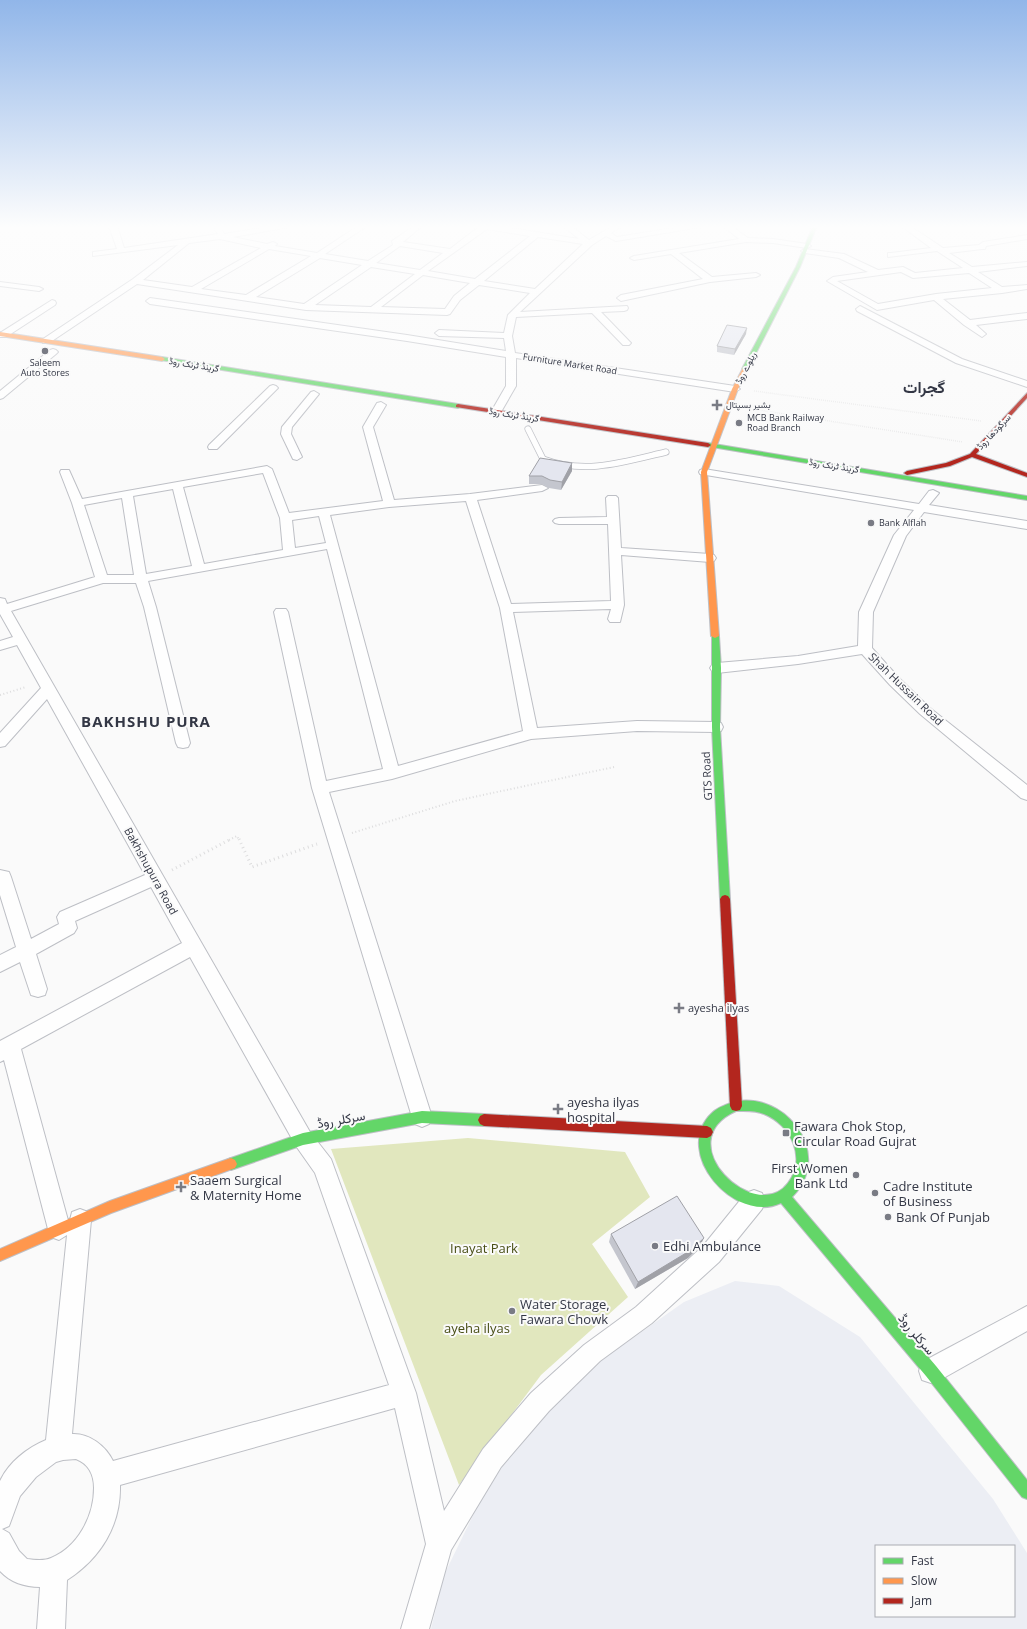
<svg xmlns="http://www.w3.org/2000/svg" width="1027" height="1629" font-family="'Open Sans',Vazirmatn,sans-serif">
	<rect width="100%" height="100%" fill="#fafafa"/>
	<!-- built -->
	<path fill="#eceef4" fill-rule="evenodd" d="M735,1281L779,1286L860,1337L993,1499L1027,1553V1629H431L444,1575L482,1497L535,1419L603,1359L684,1302ZM876,1546H1014V1616H876Z"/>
	<!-- green -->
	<polygon fill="#e1e7be" points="468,1138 625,1152 650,1197 592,1244 628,1297 541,1375 459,1485 331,1149"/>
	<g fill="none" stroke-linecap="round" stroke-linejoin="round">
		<defs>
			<path id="lane" d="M528,429L543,459C585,475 624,462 666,452"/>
			<g id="street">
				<path d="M109,226H117L124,248L218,234L213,226H220L224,234L274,226H296L233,237L267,244L273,242L277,244L275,246L317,253L358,226H367L325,254L368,261L393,245L392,241L414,226H422L403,242L450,249L480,226H499L579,239L563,226H571L589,240L613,226H622L611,233L617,237L686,226H707L616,241L606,236L592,245L520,312L627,306L628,308L627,310L624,311L601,312L629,341L631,343L629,345H623L592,313L516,317L512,336L515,353L735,386L740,389L735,392L516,358V386L501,412L496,415L491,412L506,386V357L407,341L150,304L146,301L150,298L407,335L506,351L504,338L439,336L435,333L439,330L504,333L508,315L530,293L479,285L460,300L450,314L447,315L306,310L137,284L49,343H43L42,341L43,339L133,279L178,245L93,256V252L117,249ZM487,229L530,236L475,279L428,271ZM538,237L583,244L535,289L484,281ZM220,239L261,248L192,287L143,280L189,243ZM400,246L443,253L420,270L376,263ZM269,249L311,256L246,295L201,289ZM320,258L362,265L304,304L256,297ZM371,267L415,274L371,307L315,305ZM423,275L470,283L454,296L445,309L381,307Z"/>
				<polygon points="723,226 731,226 748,238 773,239 807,244 811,246 807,248 773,243 746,242 679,253 712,277 756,273 760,275 756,277 710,282 621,301 617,298 621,295 703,279 671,254 634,260 630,258 634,256 739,239"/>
				<path d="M901,226H910L943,248L979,245L983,242L1027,235V239L986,246L985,249H982L949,253L972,267L1027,262V266L978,272L1002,287L1027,285V289L1002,293L943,299L970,320L1027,313V319L976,325L986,334L982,337L964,325L934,300L877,310L827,281L833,277L868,272L839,258L805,253L801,251L805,249L844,254L878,270L903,267L915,273L963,268L937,251L888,257V253H891L931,248ZM901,272L913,278L969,273L992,288L936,294L878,304L837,281Z"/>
				<polygon points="0,282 39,287 43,289 39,291 0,286"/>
				<polygon points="52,300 55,301 56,303 55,305 6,337 0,337 0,333"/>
				<polygon points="860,306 962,359 1027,381 1027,387 956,363 857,311 856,309"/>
				<polygon points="53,349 56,350 58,352 56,354 3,398 0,399 0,391 50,350"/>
				<polygon points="273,385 276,386 278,388 217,449 209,449 208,447 209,445 270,386"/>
				<polygon points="314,391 319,394 292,427 291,434 302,457 297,460 293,459 281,434 282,427 311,392"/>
				<path d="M381,402L386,405L373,427L394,500L470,494L542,485L548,488L542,491L477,500L511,604L611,601L608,524H559L555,523L553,521L555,519L559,518L607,517L606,498L608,496H616L618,498L621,548L710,554L714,555L716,558L714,561L710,562L621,555L624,605L620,622H610L608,619L611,609L513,612L537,728L637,721L716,722L721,723L723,727L721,731L716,732L637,731L531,739L392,779L329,792L432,1117L429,1124L422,1127L415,1124L412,1117L312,788L274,612L276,609H286L288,612L326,781L383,769L327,549L148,581L156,607L190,743L188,747L183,748L178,747L176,743L144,607L136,583H103L11,611L310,1132L331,1159L416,1393L444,1511L483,1449L531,1393L584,1345L636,1307L703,1246L746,1193L754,1190L762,1193L765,1201L762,1209L719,1262L652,1323L600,1361L549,1411L501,1467L451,1550L429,1629H401L426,1544L395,1408L120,1485C121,1525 101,1558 67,1580L65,1629H37L40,1587C25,1587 10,1582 0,1571V1481C9,1462 27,1448 46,1440L67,1235L59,1240L51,1237L48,1229L4,1060L0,1062V1041L182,943L151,887L75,921L77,928L74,933L36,954L47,989L45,995L38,997L31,995L20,962L0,972V955L16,947L0,895V870L9,872L11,877L31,939L59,924L57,917L60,912L145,875L47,699L5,746L0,747V733L41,688L17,645L0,650V641L13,637L0,614V598L5,599L7,604L95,577L72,503L60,472L61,470H69L82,499L267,466L272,469L289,513L383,501L363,427L377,403ZM263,473L280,518L283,550L204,564L183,487ZM173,489L192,566L146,574L133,496ZM122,498L134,575H107L84,505ZM466,501L500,608L523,731L398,766L330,515L389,507ZM319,516L326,543L295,548L292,520ZM190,957L296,1146L315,1173L389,1385L113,1461C106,1446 89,1433 72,1434L91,1220L88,1212L80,1209L72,1212L69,1224L21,1049ZM76,1459C89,1464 94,1475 94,1488C94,1516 78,1547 51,1558C45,1561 34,1560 27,1559L19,1551L9,1533L2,1529L9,1526L20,1496L36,1477L56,1462L63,1460Z"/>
				<polygon points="704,469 919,504 929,491 933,490 939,493 929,505 1027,521 1027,529 924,512 906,536 873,612 872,648 900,679 930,708 1027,785 1027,800 1021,798 920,714 890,685 862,654 798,664 717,673 712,671 710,668 712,665 717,663 798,656 858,646 859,612 894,535 914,510 700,474 699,472 700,470"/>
				<polygon points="1027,1306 1027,1331 940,1380 931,1383 922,1380 919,1371 922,1362"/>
			</g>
			<g id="fast">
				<polygon points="813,226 817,226 800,267 748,369 743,370 742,369 796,267"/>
				<polygon points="162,357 458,404 461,406 458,408 160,360 160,358"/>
				<polygon points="708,443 1027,496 1027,500 706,446 706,444"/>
				<polygon points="712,634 718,634 719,636 721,668 720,727 730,899 728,902 725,903 722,902 720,899 712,727"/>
				<path d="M736,1101C745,1100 755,1100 763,1103C804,1116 825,1165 792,1197L936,1366L1027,1480V1499L1022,1497L926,1376L781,1203C735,1225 671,1152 712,1113C718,1107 728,1104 736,1101ZM736,1111C745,1111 755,1110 764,1114C791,1125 807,1158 788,1183C756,1226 667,1142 736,1111Z"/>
				<polygon points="422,1111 484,1114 488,1116 490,1120 488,1124 484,1126 422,1123 303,1145 231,1170 227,1168 225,1164 227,1160 231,1158 303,1133"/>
			</g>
			<g id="slow">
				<polygon points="0,332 162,357 165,359 162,361 0,336"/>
				<polygon points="743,368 748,369 738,389 707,472 719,636 715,638 711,636 701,472 732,389"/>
				<polygon points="231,1158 235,1160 237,1164 235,1168 111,1213 0,1261 0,1249 110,1201"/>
			</g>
			<g id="jam">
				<polygon points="1027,393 1027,398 976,454 1027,473 1027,477 972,457 950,466 907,475 904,473 907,471 946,463 970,454"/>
				<polygon points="458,404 708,443 711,445 708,447 456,407 456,405"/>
				<polygon points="725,895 728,896 730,899 742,1106 740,1110 736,1111 732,1110 730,1106 720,899 722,896"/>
				<polygon points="484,1114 707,1126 711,1128 713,1132 711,1136 707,1138 484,1126 480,1124 478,1120 480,1116"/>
			</g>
		</defs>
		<!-- lane casing -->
		<use href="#lane" stroke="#bdbfc5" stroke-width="7"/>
		<!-- street casing -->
		<use href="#street" stroke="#bdbfc5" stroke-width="2"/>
		<!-- fast casing -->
		<use href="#fast" stroke="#bdbfc5" stroke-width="2"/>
		<!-- slow casing -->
		<use href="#slow" stroke="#bdbfc5" stroke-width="2"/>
		<!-- jam casing -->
		<use href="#jam" stroke="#bdbfc5" stroke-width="2"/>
		<!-- path-far2 -->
		<g stroke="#ddddde" stroke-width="1.5" stroke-dasharray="0.5 1.5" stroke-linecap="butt">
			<polyline points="754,391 981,421"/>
			<polyline points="746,408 963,442"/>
		</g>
		<!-- path-far1 -->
		<g stroke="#ddddde" stroke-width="2" stroke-dasharray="1 2.5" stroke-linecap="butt">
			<polyline points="0,695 26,687"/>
			<polyline points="352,833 455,801 614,767"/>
			<polyline points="229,840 237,836 239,840"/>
		</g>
		<!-- path -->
		<g stroke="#ddddde" stroke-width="3" stroke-dasharray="1 3.5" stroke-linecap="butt">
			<polyline points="239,839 252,867 317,844"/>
			<polyline points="172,870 231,839"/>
		</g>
		<!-- lane -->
		<use href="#lane" stroke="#fefefe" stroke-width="5.5"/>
		<!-- street -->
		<use href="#street" fill="#fefefe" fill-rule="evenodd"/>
		<!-- fast -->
		<use href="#fast" fill="#63d668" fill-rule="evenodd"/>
		<!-- slow -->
		<use href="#slow" fill="#ff974d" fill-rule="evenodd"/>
		<!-- jam -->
		<use href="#jam" fill="#b3261e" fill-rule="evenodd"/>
	</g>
	<!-- wall -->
	<g fill="#c4c6ce">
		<polygon points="746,334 734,355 717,352 717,346"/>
		<polygon points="572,463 572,471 561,490 549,488 542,484 529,484 529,476"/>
		<polygon points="611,1234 700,1246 688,1258 635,1289 609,1242"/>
	</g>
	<!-- shaded-wall -->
	<g fill="#a0a1a7">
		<polygon points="747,328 746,334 734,355 735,349"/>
		<polygon points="572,463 572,471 561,490 562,482"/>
		<polygon points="704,1238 700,1246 688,1258 635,1289 638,1282"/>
	</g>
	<!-- building -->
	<g fill="#e4e6ef" stroke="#a0a1a7">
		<polygon points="727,325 747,328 735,349 717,346"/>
		<polygon points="540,458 572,463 562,482 550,480 542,476 529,476"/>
		<polygon points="677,1196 704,1238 691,1250 638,1282 611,1234"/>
	</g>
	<!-- sky -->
	<linearGradient id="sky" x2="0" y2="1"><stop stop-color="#91b6e9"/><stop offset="0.5" stop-color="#fdfdfd"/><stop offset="1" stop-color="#fdfdfd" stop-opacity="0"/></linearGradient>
	<rect width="1027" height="454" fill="url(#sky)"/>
	<!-- markers -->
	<g fill="#797b84" stroke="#fafafa" stroke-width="1.5">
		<circle cx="45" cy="351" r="4"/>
		<path d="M715 399h4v4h4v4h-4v4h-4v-4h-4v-4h4z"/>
		<circle cx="739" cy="423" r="4"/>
		<circle cx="871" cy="523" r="4"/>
		<path d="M677 1002h4v4h4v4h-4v4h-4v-4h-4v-4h4z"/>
		<path d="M556 1103h4v4h4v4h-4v4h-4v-4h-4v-4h4z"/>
		<rect x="782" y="1129" width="8" height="8" rx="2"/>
		<circle cx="856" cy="1175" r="4"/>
		<path d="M179 1181h4v4h4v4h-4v4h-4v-4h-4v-4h4z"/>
		<circle cx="875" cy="1193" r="4"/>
		<circle cx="888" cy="1217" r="4"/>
		<circle cx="655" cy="1246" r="4"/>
		<circle cx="512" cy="1311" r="4"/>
	</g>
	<g text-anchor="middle" stroke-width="4" stroke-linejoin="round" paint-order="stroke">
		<!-- far-poi labels -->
		<g font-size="9" fill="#333745" stroke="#fafafa" text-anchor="start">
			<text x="45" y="366" text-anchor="middle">Saleem<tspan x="45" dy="10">Auto Stores</tspan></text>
			<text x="726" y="408">بشیر ہسپتال</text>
			<text x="747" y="421">MCB Bank Railway<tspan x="747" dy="10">Road Branch</tspan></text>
			<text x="879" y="526">Bank Alflah</text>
		</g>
		<!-- far-street labels -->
		<g font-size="9" fill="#333745" stroke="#fafafa">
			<text transform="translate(570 364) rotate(9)" y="3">Furniture Market Road</text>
			<text transform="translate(194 365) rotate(9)" y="3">گرینڈ ٹرنک روڈ</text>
			<text transform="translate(746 368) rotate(-63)" y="3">ریلوے روڈ</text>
			<text transform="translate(514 415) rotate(9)" y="3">گرینڈ ٹرنک روڈ</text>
			<text transform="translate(994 432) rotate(-47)" y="3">سرگودھا روڈ</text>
			<text transform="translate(834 466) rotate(9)" y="3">گرینڈ ٹرنک روڈ</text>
		</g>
		<!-- street labels -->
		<g font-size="11" fill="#333745" stroke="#fafafa">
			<text transform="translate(906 689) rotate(44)" y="4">Shah Hussain Road</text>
			<text transform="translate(707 776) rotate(-93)" y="4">GTS Road</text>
			<text transform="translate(151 871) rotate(61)" y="4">Bakhshupura Road</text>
		</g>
		<!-- poi labels -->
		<g font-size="11" fill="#333745" stroke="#fafafa" text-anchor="start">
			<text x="688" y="1012">ayesha ilyas</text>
		</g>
		<!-- near-poi labels -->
		<g font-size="13" fill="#333745" stroke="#fafafa" text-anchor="start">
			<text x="567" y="1107">ayesha ilyas<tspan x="567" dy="15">hospital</tspan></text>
			<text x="794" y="1131">Fawara Chok Stop,<tspan x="794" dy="15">Circular Road Gujrat</tspan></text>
			<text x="848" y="1173" text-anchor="end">First Women<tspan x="848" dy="15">Bank Ltd</tspan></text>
			<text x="190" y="1185">Saaem Surgical<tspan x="190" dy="15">&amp; Maternity Home</tspan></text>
			<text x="883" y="1191">Cadre Institute<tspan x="883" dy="15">of Business</tspan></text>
			<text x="896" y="1222">Bank Of Punjab</text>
			<text x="663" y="1251">Edhi Ambulance</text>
			<text x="520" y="1309">Water Storage,<tspan x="520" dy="15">Fawara Chowk</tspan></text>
		</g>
		<!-- near-street labels -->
		<g font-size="13" fill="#333745" stroke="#fafafa">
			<text transform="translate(341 1119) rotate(-10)" y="5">سرکلر روڈ</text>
			<text transform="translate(917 1334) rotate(50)" y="5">سرکلر روڈ</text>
		</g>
		<!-- near-park labels -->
		<g font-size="13" fill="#484e15" stroke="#fafafa">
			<text x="484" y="1253">Inayat Park</text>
			<text x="477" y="1333">ayeha ilyas</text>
		</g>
		<!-- district labels -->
		<g font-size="15" font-weight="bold" letter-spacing="1" fill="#333745" stroke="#fafafa">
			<text x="146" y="727">BAKHSHU PURA</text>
		</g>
		<!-- far-town labels -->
		<g font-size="16" font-weight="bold" fill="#333745" stroke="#fafafa">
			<text x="924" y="393">گجرات</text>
		</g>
	</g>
	<!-- legend -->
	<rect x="875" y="1545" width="140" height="72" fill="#fafafa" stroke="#aaacb2"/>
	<rect x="883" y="1558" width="20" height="6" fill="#63d668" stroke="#aaacb2"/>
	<text x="911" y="1565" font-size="12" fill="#333745">Fast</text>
	<rect x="883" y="1578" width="20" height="6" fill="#ff974d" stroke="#aaacb2"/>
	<text x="911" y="1585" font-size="12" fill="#333745">Slow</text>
	<rect x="883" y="1598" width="20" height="6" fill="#b3261e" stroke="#aaacb2"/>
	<text x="911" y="1605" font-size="12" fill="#333745">Jam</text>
</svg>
